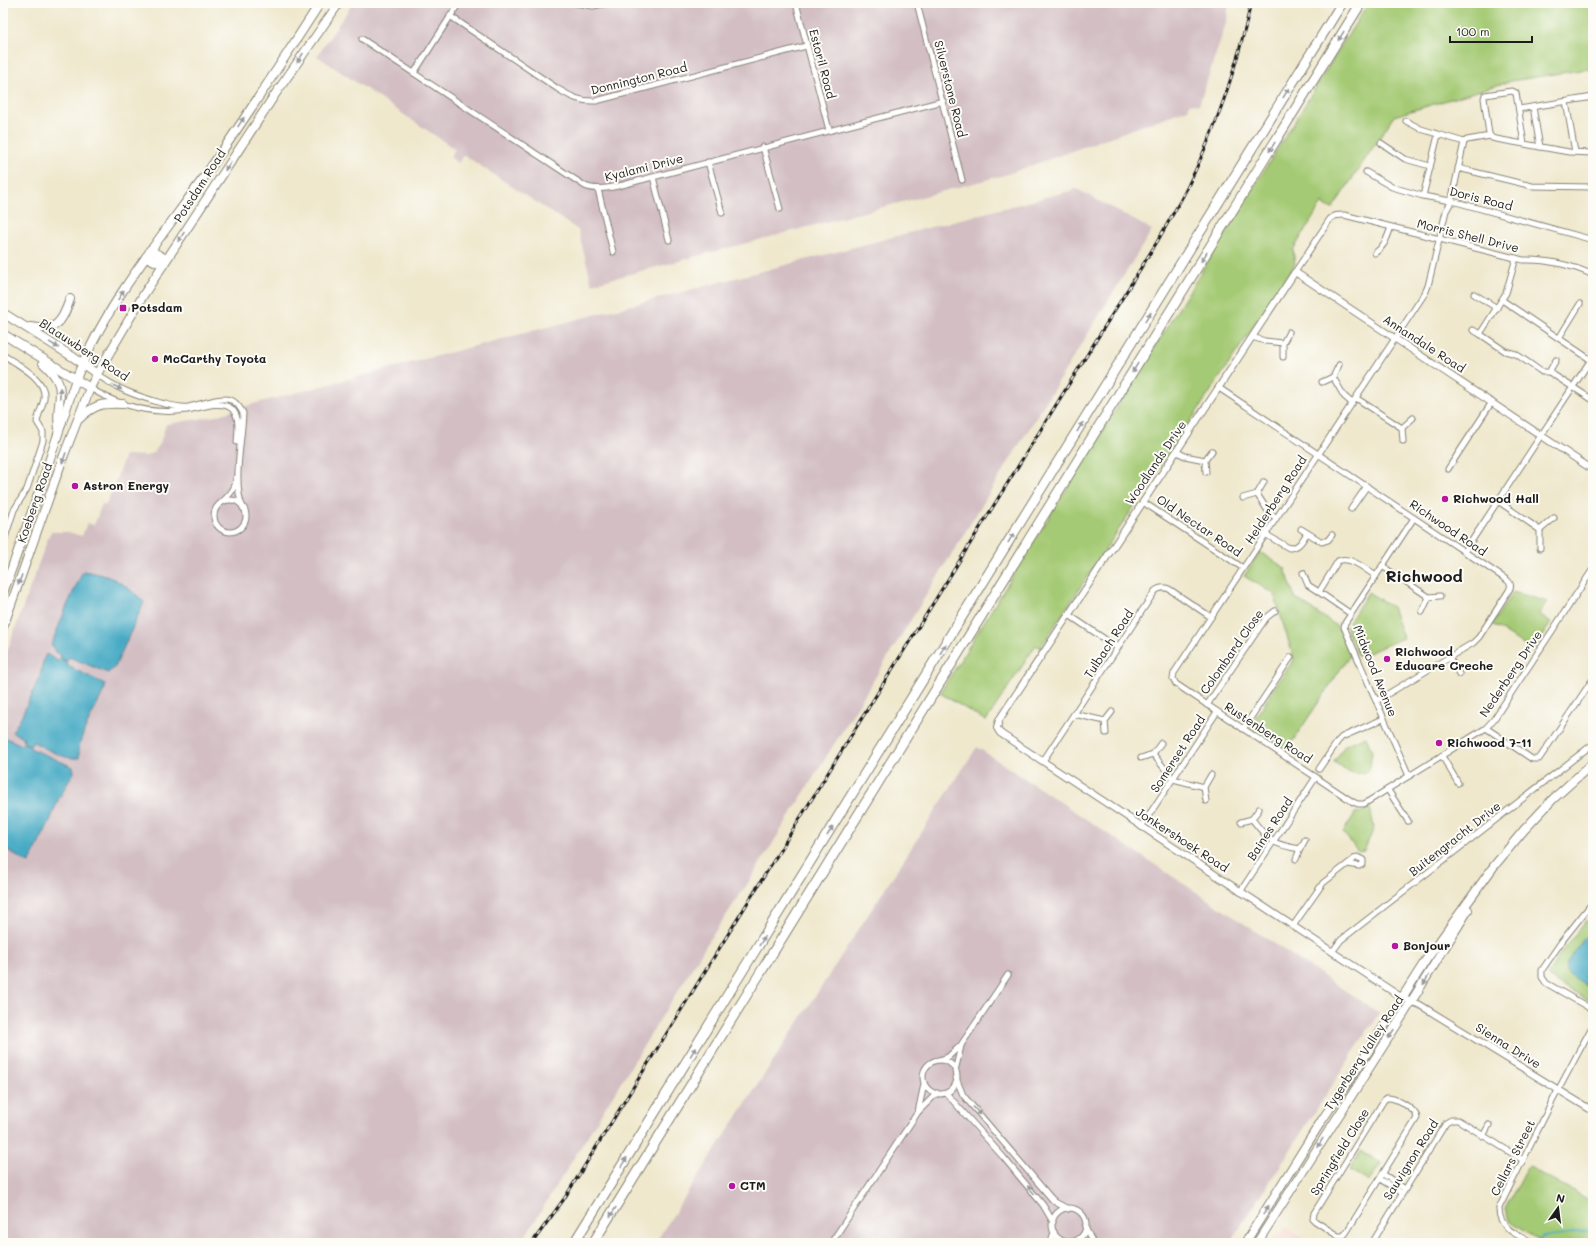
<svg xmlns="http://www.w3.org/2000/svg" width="1596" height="1246" font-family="Mali,sans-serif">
	<rect width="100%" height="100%" fill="#fdfcf7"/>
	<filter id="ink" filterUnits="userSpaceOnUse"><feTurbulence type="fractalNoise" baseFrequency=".025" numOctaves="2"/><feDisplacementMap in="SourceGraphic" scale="8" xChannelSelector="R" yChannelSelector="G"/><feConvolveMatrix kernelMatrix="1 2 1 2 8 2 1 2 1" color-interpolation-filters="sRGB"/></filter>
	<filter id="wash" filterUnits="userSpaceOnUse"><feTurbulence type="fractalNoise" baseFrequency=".012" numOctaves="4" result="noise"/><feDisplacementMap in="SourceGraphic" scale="16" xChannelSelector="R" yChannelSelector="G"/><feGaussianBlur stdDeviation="0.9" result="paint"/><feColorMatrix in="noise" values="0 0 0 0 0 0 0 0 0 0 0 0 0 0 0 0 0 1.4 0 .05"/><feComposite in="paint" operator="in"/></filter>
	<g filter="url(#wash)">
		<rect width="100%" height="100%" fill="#efe8cd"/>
		<!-- built -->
		<polygon fill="#f7d0cc" points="1286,1227 1312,1243 1270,1243 1274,1236 1281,1235"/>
		<!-- industrial -->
		<g fill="#d2bec3">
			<polygon points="353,3 1229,3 1227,20 1199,105 1190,103 1188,109 1008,174 592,284 578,230 464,155 458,163 450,157 455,149 317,56"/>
			<polygon points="1077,189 1152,230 750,880 710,939 521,1243 3,1243 3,662 49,535 51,532 68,532 82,536 87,523 94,525 102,504 106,505 125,455 146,456 154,452 160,444 166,424 175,423 216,416 253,404"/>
			<polygon points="977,747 1379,1013 1230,1243 655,1243"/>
		</g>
		<!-- green -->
		<g fill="#a5ca74" stroke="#607348">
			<polygon points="1368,3 1593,3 1593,69 1581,70 1511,81 1394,116 1332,209 1322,203 1293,250 1295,264 1040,648 1036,645 986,721 940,693"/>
			<polygon points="1260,552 1285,568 1295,598 1337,626 1350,655 1286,751 1282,748 1280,749 1251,731 1250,725 1294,659 1274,594 1244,576"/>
			<polygon points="1368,592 1392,607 1403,638 1359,657 1347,631 1347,626"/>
			<polygon points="1513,592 1548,602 1539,614 1551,622 1533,651 1492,624"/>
			<path d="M1366,736L1372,752L1370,768C1357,780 1346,770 1334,762L1345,745Z"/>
			<polygon points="1370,807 1374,828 1364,851 1358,852 1343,832 1356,812 1360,813"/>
			<polygon points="1586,920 1593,926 1593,1003 1549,978 1548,975 1560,954"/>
			<polygon points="1361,1151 1381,1163 1369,1182 1350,1170"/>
			<path d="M1528,1166L1593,1202V1243C1580,1243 1558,1245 1546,1243C1539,1241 1515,1226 1509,1221L1506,1208Z"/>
		</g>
		<!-- water -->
		<g fill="#46aac5" stroke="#316370">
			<path d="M83,571C112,575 123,582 144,602L115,667L108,673L69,657L67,661L60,658L61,655L54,651V648L51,646L65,610Z"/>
			<path d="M46,654L58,661L59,659L67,662L66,665L105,684V688C97,706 84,727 79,746C78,750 80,754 79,758C63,760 46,748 33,742L31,745L23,742L24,738L12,732C23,715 31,696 39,678C42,671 41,663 46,654Z"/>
			<polygon points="6,738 22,745 23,743 30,746 30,748 73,767 74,772 58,800 50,821 29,863 24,861 3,847 3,743"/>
			<polygon points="1585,937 1593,938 1593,990 1566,972 1567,962"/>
		</g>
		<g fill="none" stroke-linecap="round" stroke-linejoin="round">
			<!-- stream -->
			<polyline stroke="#46aac5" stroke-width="1.5" points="1538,1243 1543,1237 1593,1230"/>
		</g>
	</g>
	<g filter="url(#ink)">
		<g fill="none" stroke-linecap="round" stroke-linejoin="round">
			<defs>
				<g id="minor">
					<polyline points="575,3 593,6 608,3"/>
					<polyline points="796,3 829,130"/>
					<polyline points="917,3 962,180"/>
					<path d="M450,16L558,89C571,97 581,102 596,101L806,46"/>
					<path d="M362,39L585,186C602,194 635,181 653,177L943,101"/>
					<polyline points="414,73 459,3"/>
					<polyline points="1566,102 1575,152"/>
					<polyline points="1533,107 1540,147"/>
					<polyline points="1519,109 1593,97"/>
					<polyline points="1406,121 1421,129 1464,142"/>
					<polyline points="1490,136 1467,140 1464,142 1451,202 1446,211 1428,286 1425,293 1174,673 1173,679 1176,684 1353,802 1358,804 1364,804 1486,728 1494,719 1593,569"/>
					<polyline points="1381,143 1405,159 1430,166"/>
					<polyline points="1524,144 1516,93 1512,91 1485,95 1484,98 1489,134 1492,138 1496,139 1569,152 1593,153"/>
					<polyline points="763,147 780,209"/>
					<polyline points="708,162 722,213"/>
					<polyline points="1458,168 1532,186 1593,187"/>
					<polyline points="1366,172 1392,187 1423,196 1456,202 1593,240"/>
					<polyline points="653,177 669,240"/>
					<polyline points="598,189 613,252"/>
					<polyline points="1423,196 1438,135"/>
					<path d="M1375,253C1385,246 1387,238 1391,227"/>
					<polyline points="1516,258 1506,293 1480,334 1505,351 1516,354 1539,370 1542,372 1549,372 1593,400"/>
					<path d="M1295,272L1330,219C1334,215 1338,215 1344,215L1523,260C1546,259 1572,265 1593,275"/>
					<polyline points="1474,294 1497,308"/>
					<polyline points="1502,300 1591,360"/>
					<polyline points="1473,330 1480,334"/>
					<polyline points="1252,337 1265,341 1283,343 1289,332"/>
					<polyline points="1559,338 1580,304"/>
					<polyline points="1283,343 1283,357"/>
					<path d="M3,355C17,364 47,379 44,398C43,406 38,414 37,422L43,432V441L27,489L14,510L3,544"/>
					<polyline points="1549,372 1556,360"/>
					<path d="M97,374C116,389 137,396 161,403C170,405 179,408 188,407C201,405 218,396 231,400C237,402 240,408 243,413C242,441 232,483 243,508"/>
					<polyline points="1333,377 1339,365"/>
					<polyline points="1322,382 1333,377 1344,396 1352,403"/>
					<path d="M90,388C119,406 153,415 187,410C199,409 215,401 227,406C241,411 238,430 237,442"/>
					<path d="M1219,388L1507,580C1512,584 1511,587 1508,592L1479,637L1473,643L1376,701"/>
					<polyline points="1356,398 1402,428 1403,441"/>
					<polyline points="1590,398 1593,393"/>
					<polyline points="1402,428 1413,418"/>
					<polyline points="1177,452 1185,456 1205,460"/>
					<polyline points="1448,469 1492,402"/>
					<polyline points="1206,472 1205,460 1212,451"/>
					<polyline points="1257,494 1268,511 1276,518"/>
					<polyline points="1243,498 1257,494 1264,482"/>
					<circle cx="230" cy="516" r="16"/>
					<polyline points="1498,501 1540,530"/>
					<path d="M222,502C229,495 236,489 236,478"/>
					<polyline points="1143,502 1243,568"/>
					<polyline points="1351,509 1367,486"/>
					<polyline points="1301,529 1322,542 1328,540 1332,535"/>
					<path d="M1265,534L1289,548C1299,548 1302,541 1307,533"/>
					<polyline points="1540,548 1540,530 1554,518"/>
					<polyline points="1465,551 1588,364 1593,358"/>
					<polyline points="1382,566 1429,597 1440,596"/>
					<polyline points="1303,573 1308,585 1319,592"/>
					<polyline points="1422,612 1429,597"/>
					<path d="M1351,614L1319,592L1338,561C1350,555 1366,570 1376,576"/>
					<polyline points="1069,615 1118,648"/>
					<polyline points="1449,657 1459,674"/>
					<polyline points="1207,705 1266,618 1275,611"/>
					<polyline points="1074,714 1105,721 1112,712"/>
					<polyline points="1105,721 1106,733"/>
					<polyline points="1486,728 1532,759 1539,759 1593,679"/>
					<polyline points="1243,729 1291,657"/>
					<polyline points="1153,754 1173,779 1204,787"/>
					<polyline points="1442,756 1458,783"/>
					<polyline points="1141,758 1153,754 1161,743"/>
					<path d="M1043,761L1155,591C1160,587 1164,587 1169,589L1211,617"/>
					<polyline points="1319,769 1338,741 1342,737 1383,719"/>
					<polyline points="1409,776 1344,627 1345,623 1414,518"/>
					<polyline points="1388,790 1408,821"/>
					<polyline points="1206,801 1204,787 1211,775"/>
					<path d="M1259,809L1252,819C1269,841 1271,844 1300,849"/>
					<polyline points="1241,822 1252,819"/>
					<polyline points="1141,827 1217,712"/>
					<polyline points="1296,859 1300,849 1305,840"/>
					<polyline points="1240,892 1316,777"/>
					<polyline points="1593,902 1562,941 1542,970 1542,977 1546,983 1593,1010"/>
					<polyline points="1293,926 1323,883 1354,859 1357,857 1363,860 1363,864 1359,866 1348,864"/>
					<polyline points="1332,952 1341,940 1593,744"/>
					<polyline points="939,1060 948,1057 961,1045 1008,975"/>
					<circle cx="940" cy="1077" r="17"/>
					<polyline points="955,1071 961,1046"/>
					<polyline points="956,1078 963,1095 1051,1198 1055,1202 1068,1209"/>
					<polyline points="946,1093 1004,1158 1043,1205 1053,1222"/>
					<path d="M1387,1098C1395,1097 1416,1109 1417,1118L1346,1233L1343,1236H1338L1315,1221L1313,1219L1314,1213L1384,1100Z"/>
					<polyline points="918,1112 924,1084"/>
					<polyline points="1483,1136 1489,1125"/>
					<polyline points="1383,1174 1405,1189"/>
					<polyline points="1380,1179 1402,1193"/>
					<circle cx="1069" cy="1225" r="17"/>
					<polyline points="1085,1227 1093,1243"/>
					<polyline points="831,1243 918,1112 937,1093"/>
					<polyline points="1051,1243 1054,1232"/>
					<polyline points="1372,1243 1446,1123 1451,1120 1458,1120 1523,1160"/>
					<path d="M1534,1243C1518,1236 1498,1228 1499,1208L1554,1098L1593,1025"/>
				</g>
				<polyline id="tertiary" points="1593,470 1295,272 999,720 997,728 1000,733 1009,739 1398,995 1420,1005 1593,1111"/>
				<g id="primary">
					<polyline points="150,250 166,259"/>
					<polyline points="146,257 163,265"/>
					<polyline points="3,313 73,357 97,374"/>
					<path d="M30,327C57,332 62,322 70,299"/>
					<polyline points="3,334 90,388"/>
					<path d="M43,363C72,389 54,398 59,429"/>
					<path d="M79,419C95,404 102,403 123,404"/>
					<path d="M3,593L40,489L76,379C105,306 156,244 202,180C243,122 282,62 320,3"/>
					<polyline points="3,627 64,455 90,388 97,374 144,294 274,96 339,3"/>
					<polyline points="1245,1243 1322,1120 1362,1061 1426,960 1494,866 1524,830 1553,799 1593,763"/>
					<polyline points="1257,1243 1403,1015 1468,910"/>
				</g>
				<g id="motorway">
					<polyline points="574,1243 1342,3"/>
					<polyline points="593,1243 1361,3"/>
				</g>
			</defs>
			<!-- minor casing -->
			<use href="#minor" stroke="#868274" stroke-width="7"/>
			<!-- tertiary casing -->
			<use href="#tertiary" stroke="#868274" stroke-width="8"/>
			<!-- primary casing -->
			<use href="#primary" stroke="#868274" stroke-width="10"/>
			<!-- motorway casing -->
			<use href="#motorway" stroke="#868274" stroke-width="11"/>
			<!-- minor -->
			<use href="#minor" stroke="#fff" stroke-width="5"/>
			<!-- tertiary -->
			<use href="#tertiary" stroke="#fff" stroke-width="6"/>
			<!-- primary -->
			<use href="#primary" stroke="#fff" stroke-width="8"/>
			<!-- motorway -->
			<use href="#motorway" stroke="#fff" stroke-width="9"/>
			<defs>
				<path id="rail" d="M532,1243L564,1199L1157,242C1167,224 1178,206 1187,188C1216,129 1237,67 1251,3"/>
			</defs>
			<!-- rail casing -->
			<use href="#rail" stroke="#1c1c1c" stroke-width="3"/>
			<!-- rail -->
			<use href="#rail" stroke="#fdfcf7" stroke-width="1.5" stroke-dasharray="4.5" stroke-linecap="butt"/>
		</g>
		<!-- one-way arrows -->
		<defs><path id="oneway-solid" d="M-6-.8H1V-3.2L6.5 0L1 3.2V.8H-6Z"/></defs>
		<g fill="#999">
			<use href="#oneway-solid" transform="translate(1341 36) rotate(122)"/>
			<use href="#oneway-solid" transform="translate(300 58) rotate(124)"/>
			<use href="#oneway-solid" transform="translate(1286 93) rotate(-58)"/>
			<use href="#oneway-solid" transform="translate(241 122) rotate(-56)"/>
			<use href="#oneway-solid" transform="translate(1272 147) rotate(122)"/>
			<use href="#oneway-solid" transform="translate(228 166) rotate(123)"/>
			<use href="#oneway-solid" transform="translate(181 237) rotate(124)"/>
			<use href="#oneway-solid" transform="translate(1204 257) rotate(122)"/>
			<use href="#oneway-solid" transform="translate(121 295) rotate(-57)"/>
			<use href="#oneway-solid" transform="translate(1148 317) rotate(-58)"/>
			<use href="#oneway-solid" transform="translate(54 345) rotate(32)"/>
			<use href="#oneway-solid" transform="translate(1135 368) rotate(122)"/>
			<use href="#oneway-solid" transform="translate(117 387) rotate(29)"/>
			<use href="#oneway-solid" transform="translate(60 393) rotate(-89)"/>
			<use href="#oneway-solid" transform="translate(1080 427) rotate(-58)"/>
			<use href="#oneway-solid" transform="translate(64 458) rotate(110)"/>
			<use href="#oneway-solid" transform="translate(1011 538) rotate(-58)"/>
			<use href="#oneway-solid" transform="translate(20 580) rotate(110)"/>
			<use href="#oneway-solid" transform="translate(943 649) rotate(-58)"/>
			<use href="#oneway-solid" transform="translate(830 831) rotate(-58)"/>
			<use href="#oneway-solid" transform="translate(762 941) rotate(-58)"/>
			<use href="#oneway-solid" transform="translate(1426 980) rotate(122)"/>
			<use href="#oneway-solid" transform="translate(1391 1034) rotate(123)"/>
			<use href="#oneway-solid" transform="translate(693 1052) rotate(-58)"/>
			<use href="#oneway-solid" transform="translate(977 1111) rotate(49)"/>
			<use href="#oneway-solid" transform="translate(1320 1143) rotate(122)"/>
			<use href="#oneway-solid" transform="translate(624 1162) rotate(-58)"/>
			<use href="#oneway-solid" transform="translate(1031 1190) rotate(-130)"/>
			<use href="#oneway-solid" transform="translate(1266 1210) rotate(-58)"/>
			<use href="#oneway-solid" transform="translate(613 1212) rotate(122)"/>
		</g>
	</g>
	<!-- markers -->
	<g fill="#b5179e" stroke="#fdfcf7" stroke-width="1.5">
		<rect x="119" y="304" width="8" height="8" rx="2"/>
		<circle cx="155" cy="359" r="4"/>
		<circle cx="75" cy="486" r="4"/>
		<circle cx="1445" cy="499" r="4"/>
		<circle cx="1387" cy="659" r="4"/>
		<circle cx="1439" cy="743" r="4"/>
		<circle cx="1395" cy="946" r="4"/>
		<circle cx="732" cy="1186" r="4"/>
	</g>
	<g text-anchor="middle" stroke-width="4" stroke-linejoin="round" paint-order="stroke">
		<!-- street labels -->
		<g font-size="12" fill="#1c1c1c" stroke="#fdfcf7">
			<text transform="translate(822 64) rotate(75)" y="4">Estoril Road</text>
			<text transform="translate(639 79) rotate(-14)" y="4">Donnington Road</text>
			<text transform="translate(950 89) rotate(76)" y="4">Silverstone Road</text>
			<text transform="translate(644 168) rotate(-14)" y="4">Kyalami Drive</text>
			<text transform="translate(200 186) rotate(-57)" y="4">Potsdam Road</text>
			<text transform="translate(1481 199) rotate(14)" y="4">Doris Road</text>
			<text transform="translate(1468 236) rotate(14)" y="4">Morris Shell Drive</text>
			<text transform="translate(1424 344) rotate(33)" y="4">Annandale Road</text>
			<text transform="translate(84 350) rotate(33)" y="4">Blaauwberg Road</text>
			<text transform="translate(1156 463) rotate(-56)" y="4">Woodlands Drive</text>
			<text transform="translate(1276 500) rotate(-57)" y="4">Helderberg Road</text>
			<text transform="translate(35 503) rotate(-71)" y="4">Koeberg Road</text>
			<text transform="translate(1199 526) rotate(34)" y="4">Old Nectar Road</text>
			<text transform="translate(1448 528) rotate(34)" y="4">Richwood Road</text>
			<text transform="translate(1109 644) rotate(-57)" y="4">Tulbach Road</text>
			<text transform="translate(1232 652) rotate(-55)" y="4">Colombard Close</text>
			<text transform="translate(1375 671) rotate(68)" y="4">Midwood Avenue</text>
			<text transform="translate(1511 674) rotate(-56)" y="4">Nederberg Drive</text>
			<text transform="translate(1268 733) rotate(33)" y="4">Rustenberg Road</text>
			<text transform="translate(1178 754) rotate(-57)" y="4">Somerset Road</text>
			<text transform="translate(1270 829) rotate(-57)" y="4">Baines Road</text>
			<text transform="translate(1455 839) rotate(-38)" y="4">Buitengracht Drive</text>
			<text transform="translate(1182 840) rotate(33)" y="4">Jonkershoek Road</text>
			<text transform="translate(1508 1046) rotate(32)" y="4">Sienna Drive</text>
			<text transform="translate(1364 1053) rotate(-57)" y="4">Tygerberg Valley Road</text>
			<text transform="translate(1340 1152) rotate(-58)" y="4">Springfield Close</text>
			<text transform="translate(1513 1158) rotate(-63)" y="4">Cellars Street</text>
			<text transform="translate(1411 1160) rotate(-58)" y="4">Sauvignon Road</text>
		</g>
		<!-- poi labels -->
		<g font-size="12" font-weight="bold" fill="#1c1c1c" stroke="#fdfcf7" text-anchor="start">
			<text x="131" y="312">Potsdam</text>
			<text x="163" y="363">McCarthy Toyota</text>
			<text x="83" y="490">Astron Energy</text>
			<text x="1453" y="503">Richwood Hall</text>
			<text x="1395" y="656">Richwood<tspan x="1395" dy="14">Educare Creche</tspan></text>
			<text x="1447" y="747">Richwood 7-11</text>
			<text x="1403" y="950">Bonjour</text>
			<text x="740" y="1190">CTM</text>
		</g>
		<!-- district labels -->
		<g font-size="16" font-weight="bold" fill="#1c1c1c" stroke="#fdfcf7">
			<text x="1424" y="582">Richwood</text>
		</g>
	</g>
	<!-- margin -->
	<rect width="1596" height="1246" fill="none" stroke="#fdfcf7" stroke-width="16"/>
	<!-- north arrow -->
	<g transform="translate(1558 1208) rotate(14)" stroke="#fdfcf7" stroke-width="3" paint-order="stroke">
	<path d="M0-3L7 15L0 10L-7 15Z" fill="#1c1c1c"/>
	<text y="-6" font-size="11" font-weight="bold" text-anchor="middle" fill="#1c1c1c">N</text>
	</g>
	<!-- scale -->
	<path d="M1450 36v6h82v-6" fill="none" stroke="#1c1c1c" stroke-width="2"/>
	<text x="1456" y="36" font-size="12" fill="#1c1c1c" stroke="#fdfcf7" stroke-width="3" paint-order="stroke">100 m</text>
</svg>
